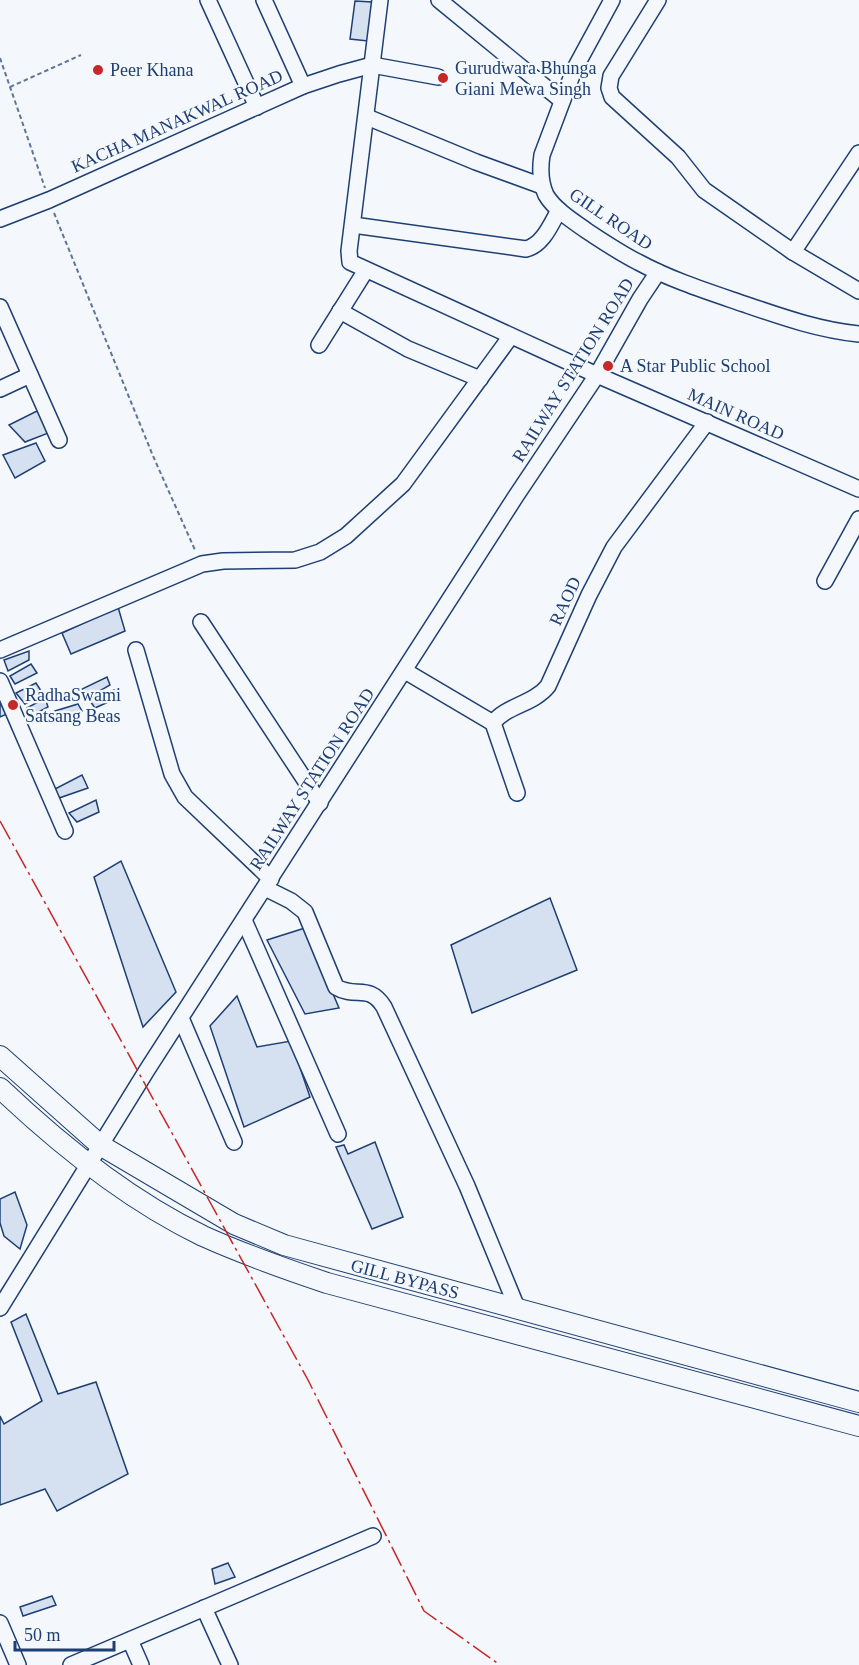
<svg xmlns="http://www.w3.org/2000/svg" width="859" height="1665" font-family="Georgia,serif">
	<rect width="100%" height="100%" fill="#f4f7fb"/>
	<!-- building -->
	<g fill="#d5e0f0" stroke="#1d3f73" stroke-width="1.5">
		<polygon points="355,1 372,2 368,41 350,39"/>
		<polygon points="37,411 51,432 25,442 9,425"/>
		<polygon points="36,443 45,461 15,478 3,455"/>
		<polygon points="118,607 125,631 71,654 62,633"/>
		<polygon points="29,651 29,660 8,671 4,660"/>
		<polygon points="31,664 37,673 15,684 10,676"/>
		<polygon points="107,677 110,685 86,699 82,689"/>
		<polygon points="36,683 43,694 25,704 16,693"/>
		<polygon points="114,690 117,698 95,708 90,701"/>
		<polygon points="45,698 48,707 33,715 27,708"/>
		<polygon points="5,703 9,713 0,717 0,705"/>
		<polygon points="78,704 82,711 63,723 55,711"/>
		<polygon points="82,775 88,788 59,798 53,790"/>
		<polygon points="96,800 99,812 77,822 69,813"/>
		<polygon points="121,861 176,992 143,1027 94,877"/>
		<polygon points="550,898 577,970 472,1013 451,945"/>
		<polygon points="305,928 339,1008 305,1014 267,940"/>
		<polygon points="237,996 257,1047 291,1041 310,1097 244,1127 210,1026"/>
		<polygon points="375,1142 403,1217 372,1229 336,1147 344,1145 348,1154"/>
		<polygon points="15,1192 27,1225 20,1249 4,1236 0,1223 0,1199"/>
		<polygon points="26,1314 58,1394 96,1382 128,1474 57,1511 45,1489 0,1505 0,1416 4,1424 42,1401 11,1322"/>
		<polygon points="228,1563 235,1577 215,1584 212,1569"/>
		<polygon points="52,1596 56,1605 23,1616 20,1607"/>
	</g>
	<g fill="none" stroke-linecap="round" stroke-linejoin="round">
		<defs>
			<g id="minor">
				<polyline points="208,0 257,107"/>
				<polyline points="264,0 303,86"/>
				<polyline points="380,0 349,251 350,262 597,375 859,489"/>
				<polyline points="439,0 561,100"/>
				<path d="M612,0L574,70L542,155C540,168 540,182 546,195C555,210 573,221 587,231C604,242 620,253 638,262C671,280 709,292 744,304C782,317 819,330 859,334"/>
				<polyline points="658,0 611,76 609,88 612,97 678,157 704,190 793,252 859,291"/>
				<polyline points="367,117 476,162 542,186"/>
				<polyline points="0,219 49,200 303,86 339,74 372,65 438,77"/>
				<path d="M353,225L526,249C543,245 551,224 559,210"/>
				<polyline points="793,252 859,153"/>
				<polyline points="0,307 59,440"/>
				<polyline points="340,311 408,349 480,379"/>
				<polyline points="319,345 366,270"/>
				<polyline points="0,389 30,375"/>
				<polyline points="825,581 859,519"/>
				<polyline points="201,622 320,803"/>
				<polyline points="0,650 202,564 223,561 295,560 320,552 346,536 403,484 511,336"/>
				<polyline points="136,650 172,774 185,797 271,879"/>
				<polyline points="405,671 493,723"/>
				<polyline points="0,681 65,831"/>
				<path d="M517,793L493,723C505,706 534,704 548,686L589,595L614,547L707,422"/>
				<path d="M265,888L291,901L305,912L336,987C356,999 369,983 384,1007L467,1186L518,1310"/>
				<polyline points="244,920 338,1134"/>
				<polyline points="181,1018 234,1142"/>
				<polyline points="0,1308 147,1070 516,496 597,375 640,299 658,272"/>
				<polyline points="204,1608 230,1665"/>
				<polyline points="0,1623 18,1665"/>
				<polyline points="130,1640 141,1665"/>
				<polyline points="71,1665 373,1536"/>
			</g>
			<g id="major">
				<polyline points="0,1056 100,1145 234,1224 284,1245 859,1402"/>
				<path d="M0,1088C60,1145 128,1200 203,1236C243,1254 285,1269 327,1283L859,1426"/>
			</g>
		</defs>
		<!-- minor casing -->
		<use href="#minor" stroke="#1d3f73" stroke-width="18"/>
		<!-- major casing -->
		<use href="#major" stroke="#1d3f73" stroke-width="22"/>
		<!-- path -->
		<g stroke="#5e769c" stroke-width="2" stroke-dasharray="4.5 3" stroke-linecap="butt">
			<polyline points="0,58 45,188"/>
			<polyline points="10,87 81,55"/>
			<polyline points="54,213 153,456 195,550"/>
		</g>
		<!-- minor -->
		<use href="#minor" stroke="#f4f7fb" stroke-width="15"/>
		<!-- major -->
		<use href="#major" stroke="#f4f7fb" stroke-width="20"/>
		<!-- power -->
		<polyline stroke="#c62828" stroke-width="1.5" stroke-dasharray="21 4.5 3 4.5" stroke-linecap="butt" points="0,821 308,1380 424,1611 500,1665"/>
	</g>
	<!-- markers -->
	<g fill="#c62828" stroke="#f4f7fb" stroke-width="2">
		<circle cx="98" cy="70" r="6"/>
		<circle cx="443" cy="78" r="6"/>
		<circle cx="608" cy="366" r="6"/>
		<circle cx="13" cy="705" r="6"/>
	</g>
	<g text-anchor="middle" stroke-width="4.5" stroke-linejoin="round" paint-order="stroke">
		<!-- poi labels -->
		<g font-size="18" fill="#1d3f73" stroke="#f4f7fb" text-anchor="start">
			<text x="455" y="74">Gurudwara Bhunga<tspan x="455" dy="21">Giani Mewa Singh</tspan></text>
			<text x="110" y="76">Peer Khana</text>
			<text x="620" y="372">A Star Public School</text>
			<text x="25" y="701">RadhaSwami<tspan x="25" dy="21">Satsang Beas</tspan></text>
		</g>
		<!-- street labels -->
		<g font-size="18" fill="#1d3f73" stroke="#f4f7fb">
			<text transform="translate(177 121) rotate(-24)" y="6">KACHA MANAKWAL ROAD</text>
			<text transform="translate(611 219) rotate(34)" y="6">GILL ROAD</text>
			<text transform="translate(573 370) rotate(-58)" y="6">RAILWAY STATION ROAD</text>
			<text transform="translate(736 414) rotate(24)" y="6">MAIN ROAD</text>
			<text transform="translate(565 601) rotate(-65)" y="6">RAOD</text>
			<text transform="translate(312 779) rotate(-57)" y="6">RAILWAY STATION ROAD</text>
			<text transform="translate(405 1279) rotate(15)" y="6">GILL BYPASS</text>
		</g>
	</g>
	<!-- scale -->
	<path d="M15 1641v9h99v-9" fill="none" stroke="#1d3f73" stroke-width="3"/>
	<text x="24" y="1641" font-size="18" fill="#1d3f73" stroke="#f4f7fb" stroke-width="4.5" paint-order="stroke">50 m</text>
</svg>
